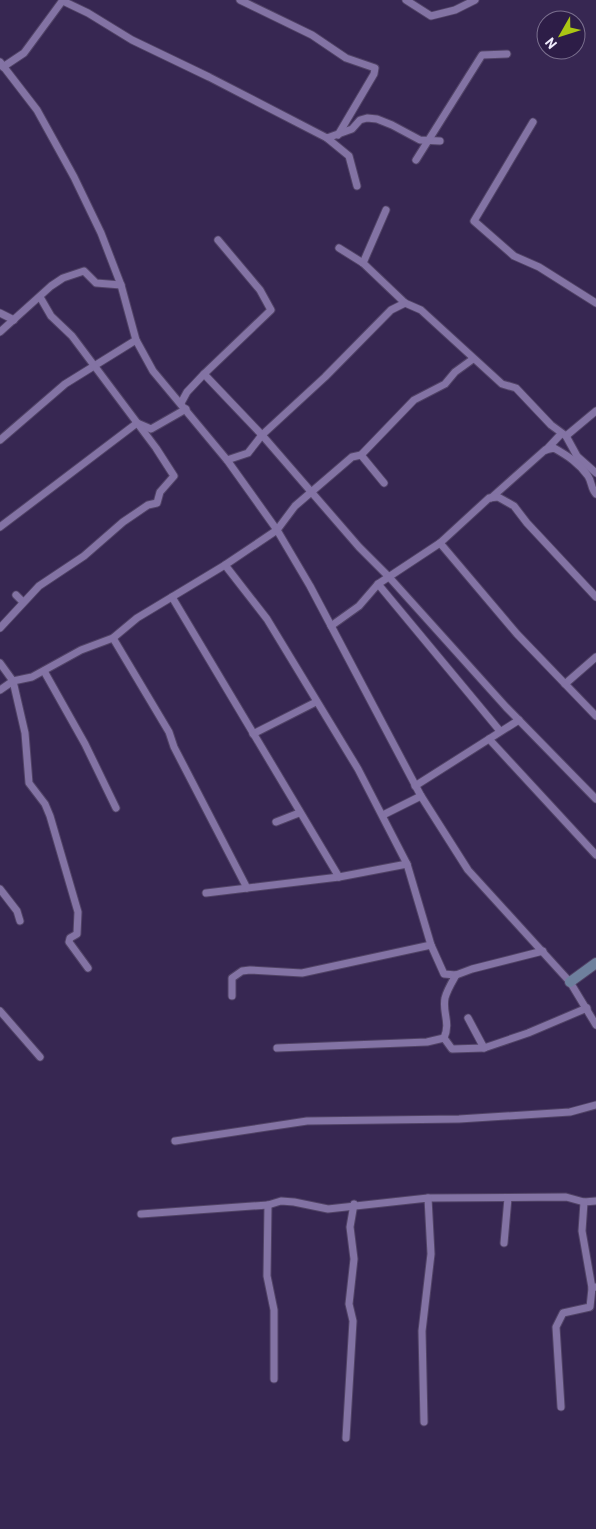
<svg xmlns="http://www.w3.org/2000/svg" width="596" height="1529" font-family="Barlow,sans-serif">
	<rect width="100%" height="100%" fill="#372752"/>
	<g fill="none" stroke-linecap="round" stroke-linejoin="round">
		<defs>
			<g id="street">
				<polyline points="240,0 312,35 346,58 375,68 374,74 338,135"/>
				<polyline points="406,0 431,16 455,10 475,0"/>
				<polyline points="63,1 88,13 132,40 209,77 327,138 352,129 360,120 367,118 377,119 392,125 420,140 440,141"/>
				<polyline points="0,62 37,110 74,177 101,233 121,285 136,340 153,371 227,460 277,530 310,586 421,796 468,870 570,982 596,1025"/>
				<polyline points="3,67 24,53 63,0"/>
				<polyline points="533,122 474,221 514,256 539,267 596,303"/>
				<polyline points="327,138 349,156 357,186"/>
				<polyline points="416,160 482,55 507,54"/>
				<polyline points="339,248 363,263 405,303 421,310 502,384 516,388 551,425 566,436 577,456 596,473"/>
				<polyline points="363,263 386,210"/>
				<polyline points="0,313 14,320"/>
				<polyline points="0,332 51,286 63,278 84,271 96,283 121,285"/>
				<polyline points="204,374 262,435 359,547 389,577 506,707 596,799"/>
				<polyline points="181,403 187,392 204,374 271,310 260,290 218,240"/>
				<polyline points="566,436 596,411"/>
				<polyline points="0,440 65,384 136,340"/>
				<polyline points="546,450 561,434"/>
				<polyline points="361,455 384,483"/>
				<polyline points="227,460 248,453 262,435 325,377 391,310 405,303"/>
				<path d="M491,498L545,450L554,448C568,456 579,463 588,476C592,482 591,489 596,494"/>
				<polyline points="0,527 137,423 151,429 186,409"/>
				<polyline points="440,543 517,634 596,716"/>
				<polyline points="378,584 500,731"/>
				<polyline points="16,595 23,602"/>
				<polyline points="172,597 339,877"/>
				<polyline points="331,626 359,606 378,584 440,543 489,498 498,497 514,506 527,523 596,597"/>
				<polyline points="0,628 39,586 84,556 123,522 148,505 157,503 160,492 174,476 156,448 72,336 51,316 40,297"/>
				<polyline points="113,638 169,732 174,747 247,888"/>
				<polyline points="0,663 13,681 25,733 29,783 45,804 50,816 78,912 77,934 70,938 69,942 88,968"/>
				<polyline points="44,671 85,744 116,808"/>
				<polyline points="565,684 596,657"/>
				<polyline points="0,690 13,681 32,677 81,650 113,638 137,618 225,565 277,530 295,506 352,457 361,455 414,400 445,384 455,372 473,359"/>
				<polyline points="253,734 316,702"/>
				<polyline points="489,739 596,855"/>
				<polyline points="415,786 519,720"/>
				<polyline points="383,815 421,796"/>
				<polyline points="276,822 299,813"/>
				<polyline points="407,864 431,945 444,974 456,975 472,969 543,951"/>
				<polyline points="0,889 17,911 20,921"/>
				<polyline points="206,893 339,877 407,864 358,769 267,619 225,565"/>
				<polyline points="232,996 232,978 242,971 250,970 302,973 431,945"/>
				<polyline points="0,1011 40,1057"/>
				<polyline points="468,1018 484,1048 528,1033 587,1008"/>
				<path d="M444,1038C451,1022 442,1013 445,998C447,990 452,982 456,975"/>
				<polyline points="444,1038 452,1049 484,1048"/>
				<polyline points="277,1048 427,1042 444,1038"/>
				<polyline points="175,1141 307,1121 459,1119 570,1112 596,1105"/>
				<polyline points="428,1198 566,1197 584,1202 596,1201"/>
				<polyline points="584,1202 582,1231 592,1288"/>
				<polyline points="268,1205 267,1276 274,1310 274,1379"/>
				<polyline points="141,1214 268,1205 281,1201 294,1202 328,1209 428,1198 431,1254 422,1331 424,1422"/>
				<polyline points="504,1243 508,1198"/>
				<polyline points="561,1407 556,1327 563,1313 590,1307 592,1288 596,1287"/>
				<polyline points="346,1438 353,1321 349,1304 354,1259 350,1227 354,1204"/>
			</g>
			<polyline id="secondary" points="570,982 596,963"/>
		</defs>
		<!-- street casing -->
		<use href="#street" stroke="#514366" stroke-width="9"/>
		<!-- secondary casing -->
		<use href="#secondary" stroke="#514366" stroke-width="12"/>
		<!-- street -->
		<use href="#street" stroke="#8373a4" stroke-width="7"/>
		<!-- secondary -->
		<use href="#secondary" stroke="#6e809d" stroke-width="10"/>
	</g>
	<!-- north arrow -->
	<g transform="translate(561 35) rotate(231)"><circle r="24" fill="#2d1d47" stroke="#7b708f"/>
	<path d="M0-4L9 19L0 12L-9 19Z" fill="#abc614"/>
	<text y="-8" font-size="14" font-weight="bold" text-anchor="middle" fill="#f0ecfc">N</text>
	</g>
</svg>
